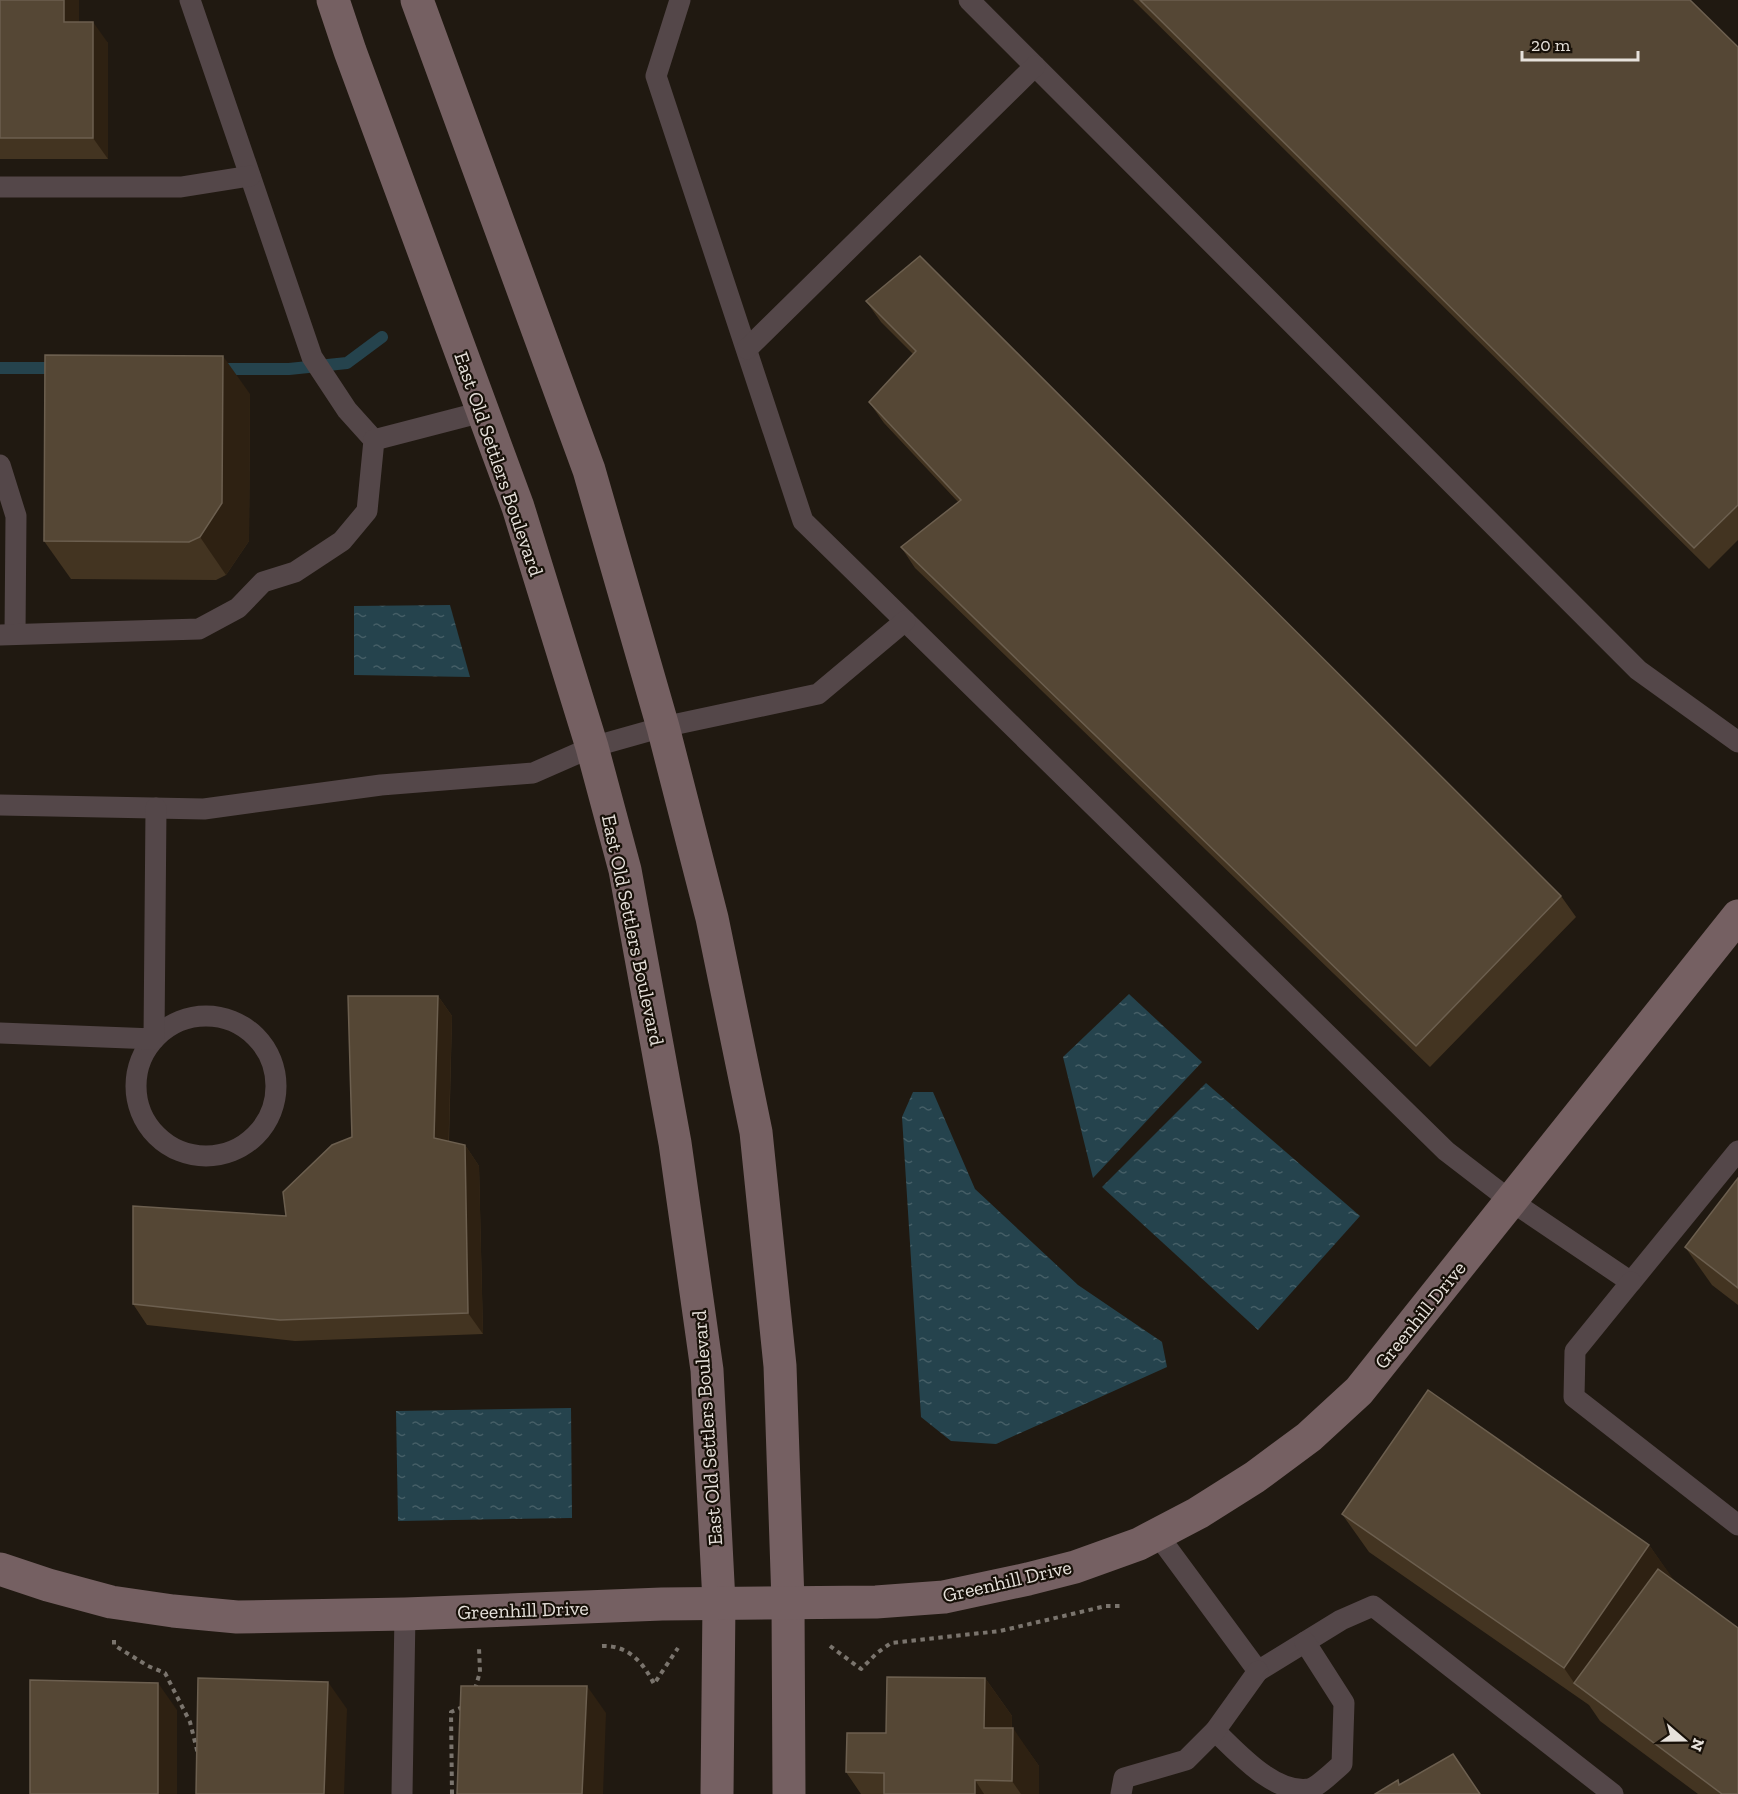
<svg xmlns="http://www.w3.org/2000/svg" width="1738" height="1794" font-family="'Zilla Slab',serif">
	<defs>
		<pattern id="water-ripples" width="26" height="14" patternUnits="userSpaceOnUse" patternTransform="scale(1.5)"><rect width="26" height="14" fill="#25434d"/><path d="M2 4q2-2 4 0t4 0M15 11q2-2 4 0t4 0" fill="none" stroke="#455e66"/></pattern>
	</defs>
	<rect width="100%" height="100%" fill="#201911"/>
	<!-- water -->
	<g fill="url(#water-ripples)">
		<polygon points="450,605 470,677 354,675 354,606"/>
		<polygon points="1129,994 1202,1062 1093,1178 1063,1057"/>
		<polygon points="1206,1083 1360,1216 1258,1330 1102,1187"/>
		<polygon points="913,1092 933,1092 975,1189 1078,1285 1162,1342 1167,1367 996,1444 951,1441 921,1417 902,1117"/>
		<polygon points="571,1408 572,1518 398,1521 396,1411"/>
	</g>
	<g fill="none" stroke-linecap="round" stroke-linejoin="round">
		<!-- stream -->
		<g stroke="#25434d" stroke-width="12">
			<polyline points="0,368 60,368"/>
			<polyline points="218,369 289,369 347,363 382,337"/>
		</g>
		<!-- path -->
		<g stroke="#7a746d" stroke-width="4" stroke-dasharray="4.5 4.5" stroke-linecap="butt">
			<polyline points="114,1640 114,1645 148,1666 165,1673 190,1722 198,1754"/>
			<path d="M602,1646C628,1645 643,1662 654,1684L678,1648"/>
			<polyline points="830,1646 861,1669 877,1653 891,1643 1000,1631 1106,1606 1124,1606"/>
			<polyline points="475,1689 480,1672 479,1648 481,1648"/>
			<polyline points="452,1794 451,1712 463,1707"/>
		</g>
		<!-- lane -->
		<g stroke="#544749" stroke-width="21">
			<polyline points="190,0 312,357 347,410 374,440"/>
			<polyline points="680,0 656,76 803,521 1446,1151 1511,1201 1631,1282 1738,1151"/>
			<polyline points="969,0 1638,670 1738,742"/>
			<polyline points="0,187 181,187 250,176"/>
			<polyline points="747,349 1035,66"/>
			<polyline points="0,465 16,516 15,634"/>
			<polyline points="0,635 199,629 238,608 263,582 295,572 342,541 367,511 374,440 482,412"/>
			<polyline points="0,805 204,809 381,785 533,773 592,747 663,727 818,694 905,621"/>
			<circle cx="206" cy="1086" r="70"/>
			<polyline points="0,1033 154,1039 156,808"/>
			<polyline points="1631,1282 1575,1351 1574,1397 1738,1525"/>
			<polyline points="1157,1534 1258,1671 1341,1620 1373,1606 1613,1794"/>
			<path d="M1215,1731C1238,1753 1274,1794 1309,1789C1318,1787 1335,1770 1342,1764L1344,1703L1305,1642"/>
			<polyline points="402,1794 405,1614"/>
			<polyline points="1121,1794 1124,1778 1186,1760 1215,1731 1258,1671"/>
		</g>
		<!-- secondary -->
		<g stroke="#756062" stroke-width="33">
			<polyline points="333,0 350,51 518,507 592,747 625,870 675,1143 707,1370 719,1602 717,1794"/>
			<polyline points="417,0 589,470 663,727 712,918 756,1132 780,1366 788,1602 789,1794"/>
			<polyline points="0,1569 48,1585 111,1602 173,1611 237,1617 405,1614 662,1604 876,1602 944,1597 1028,1579 1075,1567 1139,1544 1198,1513 1255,1477 1309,1437 1359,1391 1738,916"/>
		</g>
	</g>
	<!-- wall -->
	<g fill="#433421">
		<polygon points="0,0 79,22 108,43 108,159 0,159"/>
		<polygon points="1133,0 1690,0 1738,47 1738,540 1709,569"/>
		<polygon points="866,301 1561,896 1576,917 1430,1067 915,568 901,547 959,503 884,423 869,402 913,354 881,322"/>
		<polygon points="250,394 249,541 226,575 216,580 71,579 44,541"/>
		<polygon points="438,996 452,1016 449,1142 465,1145 479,1166 483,1334 295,1341 147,1325 133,1304 286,1216 352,1137"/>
		<polygon points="1738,1178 1738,1305 1712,1285 1685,1247"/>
		<polygon points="1342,1514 1649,1545 1674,1581 1738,1794 1698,1794 1600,1721 1589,1705 1369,1552"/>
		<polygon points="985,1678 1012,1716 1012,1728 1039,1766 1039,1794 861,1794 846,1772"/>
	</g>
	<!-- shaded-wall -->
	<g fill="#2e2112">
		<polygon points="64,0 79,0 79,43 64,22"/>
		<polygon points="93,22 108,43 108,159 93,138"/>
		<polygon points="223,356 250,394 249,541 226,575 200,537"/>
		<polygon points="438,996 452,1016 448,1159 434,1138"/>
		<polygon points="465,1145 479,1166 483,1334 468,1313"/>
		<polygon points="1649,1545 1676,1583 1575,1684 1564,1668"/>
		<polygon points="985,1678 1012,1716 1011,1766 984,1728"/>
		<polygon points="328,1682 347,1709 344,1794 324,1794"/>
		<polygon points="158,1683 177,1710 177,1794 158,1794"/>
		<polygon points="587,1686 606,1713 603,1794 582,1794"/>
		<polygon points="1013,1728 1039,1766 1039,1794 1021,1794 1012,1781"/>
		<polygon points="975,1780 984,1794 975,1794"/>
	</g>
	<!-- building -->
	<g fill="#554735" stroke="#6c5f4f" stroke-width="1.5">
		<polygon points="0,0 64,0 64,22 93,22 93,138 0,138"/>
		<polygon points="1140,0 1690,0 1738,47 1738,505 1694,548"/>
		<polygon points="920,256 1561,896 1416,1046 901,547 961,500 869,402 916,351 866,301"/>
		<polygon points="45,355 223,356 222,503 200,537 189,542 44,541"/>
		<polygon points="348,996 438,996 434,1138 465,1145 468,1313 280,1320 133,1304 133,1206 286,1216 283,1192 332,1145 352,1137"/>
		<polygon points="1738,1178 1738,1288 1685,1247"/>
		<polygon points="1428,1390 1649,1545 1564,1668 1342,1514"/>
		<polygon points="1658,1569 1738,1628 1738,1794 1722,1794 1574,1683"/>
		<polygon points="887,1677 985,1678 984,1728 1013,1728 1012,1781 975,1780 975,1794 884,1794 884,1773 846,1772 847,1733 886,1733"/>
		<polygon points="198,1678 328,1682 324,1794 196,1794"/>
		<polygon points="30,1680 158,1683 158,1794 30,1794"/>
		<polygon points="461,1686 587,1686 582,1794 457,1794"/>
		<polygon points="1453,1754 1480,1794 1375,1794 1398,1780 1399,1785"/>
	</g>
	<g text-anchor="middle" stroke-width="4.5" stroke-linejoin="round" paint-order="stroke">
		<!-- street labels -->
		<g font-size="20" fill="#e6e1db" stroke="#171008">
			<text transform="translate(499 464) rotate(71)" y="7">East Old Settlers Boulevard</text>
			<text transform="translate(633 930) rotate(78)" y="7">East Old Settlers Boulevard</text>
			<text transform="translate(1420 1315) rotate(-51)" y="7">Greenhill Drive</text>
			<text transform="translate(707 1428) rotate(-94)" y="7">East Old Settlers Boulevard</text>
			<text transform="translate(1007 1581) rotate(-13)" y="7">Greenhill Drive</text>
			<text transform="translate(523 1610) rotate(-2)" y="7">Greenhill Drive</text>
		</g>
	</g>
	<!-- north arrow -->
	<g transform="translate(1684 1740) rotate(110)" stroke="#171008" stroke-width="4.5" paint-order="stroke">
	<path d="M0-4.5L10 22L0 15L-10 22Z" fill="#e6e1db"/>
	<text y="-9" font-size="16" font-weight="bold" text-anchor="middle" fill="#e6e1db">N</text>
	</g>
	<!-- scale -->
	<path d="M1522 51v9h116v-9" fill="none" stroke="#e6e1db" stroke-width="3"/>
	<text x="1531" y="51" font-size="18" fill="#e6e1db" stroke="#171008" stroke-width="4.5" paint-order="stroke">20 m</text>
</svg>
